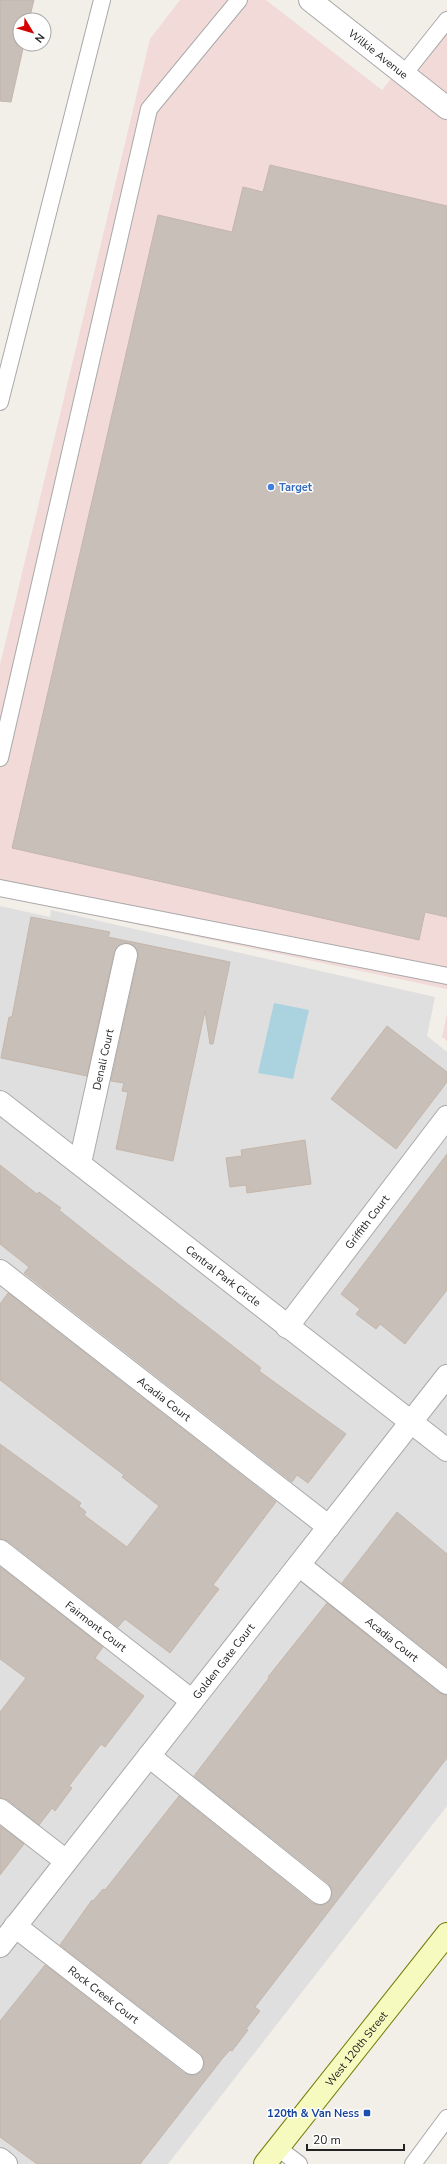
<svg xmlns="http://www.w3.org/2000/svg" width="447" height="2164" font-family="'Nunito Sans',sans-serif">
	<rect width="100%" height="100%" fill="#f2efe9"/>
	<!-- residential -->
	<polygon fill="#e0dfdf" points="0,906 50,917 51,910 435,997 427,1036 447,1052 447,1806 168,2164 0,2164"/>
	<!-- commercial -->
	<g fill="#f2dad9">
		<polygon points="180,0 266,0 382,90 447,9 447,989 0,896 0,665 150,39"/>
		<polygon points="447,1013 447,1041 442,1037"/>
	</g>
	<!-- water -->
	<polygon fill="#aad3df" points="274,1003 309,1010 293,1079 258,1073"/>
	<!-- building -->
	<g fill="#c7bfb8" stroke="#c4b6ab">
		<polygon points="0,0 34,0 29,20 20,20 20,44 24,44 11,102 0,101"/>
		<polygon points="270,165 447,206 447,917 425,912 419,940 12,848 158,215 232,232 243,187 263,192"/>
		<polygon points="31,917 110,932 108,937 230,962 213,1044 210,1044 205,1011 173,1161 116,1149 128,1092 122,1091 124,1083 111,1081 138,958 138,951 134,946 128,943 122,943 117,947 114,952 87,1076 1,1058 9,1017 12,1017"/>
		<polygon points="387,1026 447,1072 447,1082 396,1149 331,1099"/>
		<polygon points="305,1140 311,1184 247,1193 246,1185 230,1187 226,1158 242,1156 241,1150"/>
		<polygon points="447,1154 447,1290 405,1344 380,1324 376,1329 356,1314 360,1309 341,1294"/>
		<polygon points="0,1165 37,1194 39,1192 61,1208 59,1210 109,1250 261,1368 259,1371 346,1434 308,1483 297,1475 292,1482 24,1273 29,1267 0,1244"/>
		<polygon points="8,1293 276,1502 213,1585 219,1589 170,1653 125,1619 118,1627 8,1541 0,1539 0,1444 81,1503 79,1506 86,1512 84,1515 127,1547 159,1506 122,1477 124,1475 0,1380 0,1304"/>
		<polygon points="397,1512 447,1554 447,1667 342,1583"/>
		<polygon points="0,1567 103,1647 95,1658 144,1696 105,1747 101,1744 69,1786 72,1788 55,1811 52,1808 39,1825 8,1800 0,1798 0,1712 26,1678 0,1659"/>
		<polygon points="327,1603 439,1693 447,1695 447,1758 255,2007 260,2011 246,2029 248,2030 232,2051 230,2050 222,2059 140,2164 37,2164 0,2137 0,2021 45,1965 184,2073 190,2075 196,2075 202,2071 204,2065 204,2059 200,2053 60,1945 92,1900 93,1901 103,1889 105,1890 179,1796 312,1903 318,1905 324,1905 330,1900 332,1889 328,1883 194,1776 269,1678 268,1677"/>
		<polygon points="0,1826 24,1844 0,1875"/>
	</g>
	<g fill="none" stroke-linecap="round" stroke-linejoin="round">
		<defs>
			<g id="lane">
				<polyline points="404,74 447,20"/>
				<polyline points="0,402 102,0"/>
				<polyline points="0,758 149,109 239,0"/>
				<polyline points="0,888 447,976"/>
				<polyline points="278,2148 299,2164"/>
				<polyline points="413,2164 447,2118"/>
			</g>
			<g id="street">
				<path id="s1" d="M310,0L447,108"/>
				<path id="s2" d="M0,1102L447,1450"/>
				<path id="s3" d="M80,1163L126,955"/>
				<path id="s4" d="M0,1271L329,1527"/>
				<path id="s5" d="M287,1327L447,1117"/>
				<path id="s6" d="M0,1551L192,1701"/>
				<path id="s7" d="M299,1565L447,1683"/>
				<polyline points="149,1756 320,1893"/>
				<polyline points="0,1810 66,1861"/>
				<path id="s8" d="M15,1926L192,2063"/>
				<path id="s9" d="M0,1946L447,1376"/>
				<polyline points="0,2159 6,2164"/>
			</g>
			<g id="secondary">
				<path id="s10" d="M265,2164L447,1934"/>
			</g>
		</defs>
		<!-- lane casing -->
		<use href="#lane" stroke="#a9a9a9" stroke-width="18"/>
		<!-- street casing -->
		<use href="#street" stroke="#a9a9a9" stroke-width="24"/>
		<!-- secondary casing -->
		<use href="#secondary" stroke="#707d05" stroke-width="24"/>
		<!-- lane -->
		<use href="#lane" stroke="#fff" stroke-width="16"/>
		<!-- street -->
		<use href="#street" stroke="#fff" stroke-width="22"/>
		<!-- secondary -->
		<use href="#secondary" stroke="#f7fabf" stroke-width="22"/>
	</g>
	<!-- markers -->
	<circle fill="#3f7fe0" stroke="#fff" stroke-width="1.5" cx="271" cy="487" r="4"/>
	<rect fill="#1a4fb4" stroke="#fff" stroke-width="1.5" x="363" y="2109" width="8" height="8" rx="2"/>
	<g text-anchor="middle" stroke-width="3" stroke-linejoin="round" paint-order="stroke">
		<!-- street labels -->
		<g font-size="11" fill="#222" stroke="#fff">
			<text dy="4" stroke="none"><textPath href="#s1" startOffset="87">Wilkie Avenue</textPath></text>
			<text dy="4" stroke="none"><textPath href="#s3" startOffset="106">Denali Court</textPath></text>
			<text dy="4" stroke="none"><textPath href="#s5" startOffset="132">Griffith Court</textPath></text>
			<text dy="4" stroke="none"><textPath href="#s2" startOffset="283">Central Park Circle</textPath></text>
			<text dy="4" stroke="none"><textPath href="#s4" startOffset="208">Acadia Court</textPath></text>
			<text dy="4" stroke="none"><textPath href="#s6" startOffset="122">Fairmont Court</textPath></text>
			<text dy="4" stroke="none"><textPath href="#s7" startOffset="119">Acadia Court</textPath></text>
			<text dy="4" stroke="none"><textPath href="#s9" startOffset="362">Golden Gate Court</textPath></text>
			<text dy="4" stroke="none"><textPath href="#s8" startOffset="112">Rock Creek Court</textPath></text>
			<text dy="4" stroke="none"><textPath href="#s10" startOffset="147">West 120th Street</textPath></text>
		</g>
		<!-- shop labels -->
		<g font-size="11" font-weight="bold" fill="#366cbe" stroke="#fff" text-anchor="start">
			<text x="279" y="491">Target</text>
		</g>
		<!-- transit labels -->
		<g font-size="11" font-weight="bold" fill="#164399" stroke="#fff" text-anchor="end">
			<text x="359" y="2117">120th &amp; Van Ness</text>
		</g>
	</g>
	<!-- north arrow -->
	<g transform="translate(32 32) rotate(128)"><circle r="19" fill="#ffffff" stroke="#a7a7a7"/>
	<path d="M0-3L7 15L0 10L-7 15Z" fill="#d40000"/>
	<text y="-6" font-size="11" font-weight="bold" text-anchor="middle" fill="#222222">N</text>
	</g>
	<!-- scale -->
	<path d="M307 2144v6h97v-6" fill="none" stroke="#222222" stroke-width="2"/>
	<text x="313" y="2144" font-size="12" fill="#222222" stroke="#ffffff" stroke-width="3" paint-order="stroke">20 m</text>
</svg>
